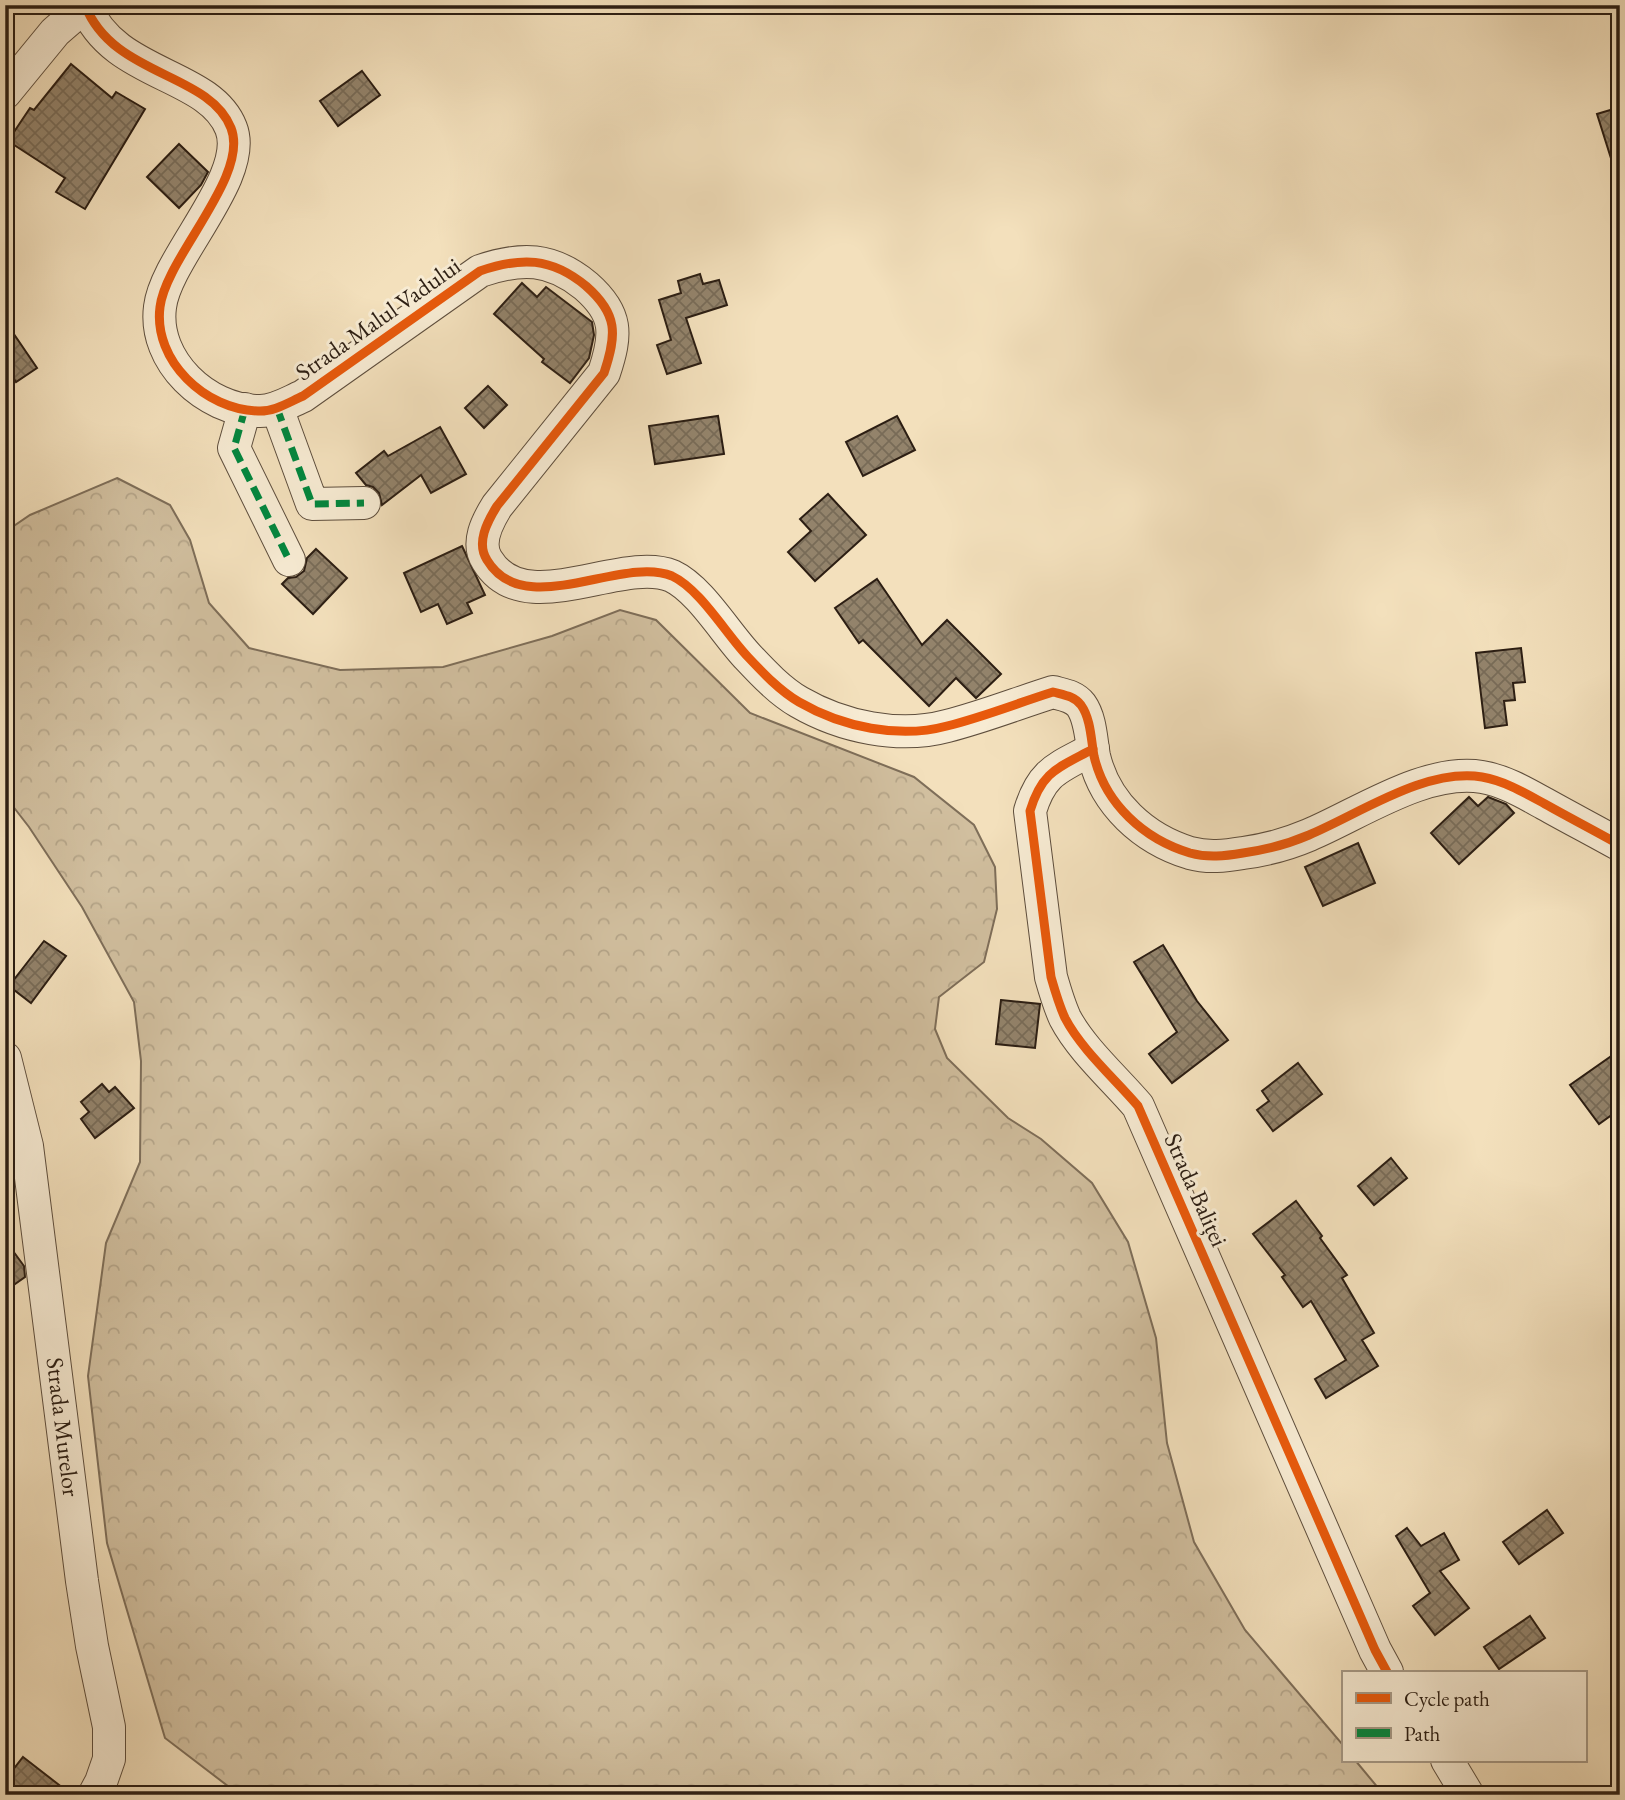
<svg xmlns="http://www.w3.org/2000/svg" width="1625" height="1800" font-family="'EB Garamond',serif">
	<defs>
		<pattern id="forest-crowns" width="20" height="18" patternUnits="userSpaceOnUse" patternTransform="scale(1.75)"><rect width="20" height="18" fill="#d1bf9f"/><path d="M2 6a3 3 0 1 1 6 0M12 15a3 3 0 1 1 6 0" fill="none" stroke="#b4a488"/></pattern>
		<pattern id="building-cross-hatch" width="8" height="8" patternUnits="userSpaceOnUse" patternTransform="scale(1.75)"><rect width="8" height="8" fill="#93836b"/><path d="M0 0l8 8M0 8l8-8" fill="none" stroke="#786b57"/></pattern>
	</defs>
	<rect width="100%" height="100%" fill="#f3e0bc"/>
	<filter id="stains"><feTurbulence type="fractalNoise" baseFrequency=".00286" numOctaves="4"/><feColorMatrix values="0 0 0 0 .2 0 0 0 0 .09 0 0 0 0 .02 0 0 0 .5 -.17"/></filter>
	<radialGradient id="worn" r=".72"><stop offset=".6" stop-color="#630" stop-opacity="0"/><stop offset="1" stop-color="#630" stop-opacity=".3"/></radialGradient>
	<!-- forest -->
	<polygon fill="url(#forest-crowns)" stroke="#7e6e59" stroke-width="2" points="117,478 170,505 190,540 209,603 249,648 340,670 443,667 552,636 620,610 656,620 750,713 914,777 974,825 995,867 997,909 984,962 939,997 935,1029 947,1058 1008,1118 1041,1139 1092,1183 1128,1242 1156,1338 1167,1443 1194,1542 1245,1630 1343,1745 1343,1760 1355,1760 1384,1795 255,1795 237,1793 165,1738 107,1543 88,1376 106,1243 140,1162 141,1061 134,1002 82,907 29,827 5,796 5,532 30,515"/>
	<!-- building -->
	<g fill="url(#building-cross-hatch)" stroke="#2c1e13" stroke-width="2">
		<polygon points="71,64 112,98 116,92 145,109 85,209 56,192 65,178 8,141 30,108 34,110"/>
		<polygon points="362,71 380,95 338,126 320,101"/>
		<polygon points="1620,107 1620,171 1615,171 1597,114"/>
		<polygon points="179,144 208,172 201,185 179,208 147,177"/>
		<polygon points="700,274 703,284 719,280 727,305 686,318 701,363 667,374 657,345 671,340 659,300 681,293 678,281"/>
		<polygon points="522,283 537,297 546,287 592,322 594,335 589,358 570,383 542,362 544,359 494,314"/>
		<polygon points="5,321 37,368 16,382 5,366"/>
		<polygon points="488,386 507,405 484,428 465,408"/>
		<polygon points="718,416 724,454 655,464 649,426"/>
		<polygon points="897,416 915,450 863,476 846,442"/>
		<polygon points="440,427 466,474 431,493 421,475 382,505 379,493 373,487 366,485 356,473 384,451 388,456"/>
		<polygon points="828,494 866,535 815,581 788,552 811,531 800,519"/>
		<polygon points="462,546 485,595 467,603 472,613 447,624 438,604 421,612 404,573"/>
		<polygon points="316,549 347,578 313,614 282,584 288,578 296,577 304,571 307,558"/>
		<polygon points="877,579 922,645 947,620 1001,674 976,698 956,678 929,706 863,640 859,643 835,608"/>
		<polygon points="1521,648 1525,682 1513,683 1515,700 1504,701 1507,725 1485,728 1476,653"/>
		<polygon points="1469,797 1478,806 1488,797 1493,799 1506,804 1514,813 1459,864 1431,833"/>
		<polygon points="1358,843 1375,883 1323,906 1305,867"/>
		<polygon points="44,941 66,956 31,1003 9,986"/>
		<polygon points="1163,945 1197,1001 1228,1040 1172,1083 1149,1054 1177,1032 1134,962"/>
		<polygon points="1001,1000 1040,1004 1035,1048 996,1044"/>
		<polygon points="1620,1050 1620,1109 1599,1124 1570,1085"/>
		<polygon points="1298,1063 1322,1094 1273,1131 1257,1110 1269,1101 1262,1091"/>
		<polygon points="102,1084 109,1092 115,1087 134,1108 95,1138 81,1119 89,1112 81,1102"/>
		<polygon points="1391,1158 1407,1178 1374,1205 1358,1186"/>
		<polygon points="1296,1201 1322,1236 1320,1238 1347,1275 1342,1278 1374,1333 1362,1340 1378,1366 1326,1398 1315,1379 1346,1360 1311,1301 1303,1307 1282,1277 1285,1275 1253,1234"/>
		<polygon points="5,1240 24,1266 25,1277 5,1291"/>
		<polygon points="1547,1510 1563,1533 1519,1564 1503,1542"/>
		<polygon points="1407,1528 1421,1546 1444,1533 1459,1560 1440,1571 1469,1608 1435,1635 1413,1606 1430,1593 1396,1536"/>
		<polygon points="1530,1616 1545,1638 1499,1669 1484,1647"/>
		<polygon points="23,1757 72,1795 5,1795 5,1780"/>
	</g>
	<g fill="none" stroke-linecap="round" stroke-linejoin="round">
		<defs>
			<g id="minor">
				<path d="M85,5C113,77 209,72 231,128C250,176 166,257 160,307C153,361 206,410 258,411C274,412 289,402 303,396L480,271C521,257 551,257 586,286C618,314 617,334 604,373L497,506C487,522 476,543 487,560C524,622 621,555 672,576C700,589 726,634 748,657C763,673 780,691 799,702C842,727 899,739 947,726C983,717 1018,703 1053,692C1064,695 1074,696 1081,705C1091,719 1091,740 1094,756C1105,804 1144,839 1190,853C1208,858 1225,856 1243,853C1265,850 1288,844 1309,835C1361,813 1425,768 1482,777C1505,781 1525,793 1545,804C1570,818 1595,831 1620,845"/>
				<polyline points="5,93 55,32 85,6"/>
				<polyline points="277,408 312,504 364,503"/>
				<polyline points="245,409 234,448 289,560"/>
				<path d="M1093,749C1058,768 1042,771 1030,811L1051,977C1055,991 1059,1005 1065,1018C1081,1049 1115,1079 1138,1106L1375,1650L1387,1672"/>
				<polyline points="5,1058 27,1146 82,1581 92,1646 109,1727 109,1759 101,1782 94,1795"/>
				<polyline points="1447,1760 1468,1795"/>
			</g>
		</defs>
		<!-- minor casing -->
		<use href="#minor" stroke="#5e4e3d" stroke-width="34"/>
		<!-- minor -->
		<use href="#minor" stroke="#f7ebd3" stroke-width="32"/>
		<!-- quiet -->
		<g stroke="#00873e" stroke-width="7" stroke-dasharray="14 7" stroke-linecap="butt">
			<polyline points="277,408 312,504 364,503"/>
			<polyline points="245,409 234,448 289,560"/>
		</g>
		<defs>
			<g id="cycleway">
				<path d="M85,5C113,77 209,72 231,128C250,176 166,257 160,307C153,361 206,410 258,411C274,412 289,402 303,396L480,271C521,257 551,257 586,286C618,314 617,334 604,373L497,506C487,522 476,543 487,560C524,622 621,555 672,576C700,589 726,634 748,657C763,673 780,691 799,702C842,727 899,739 947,726C983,717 1018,703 1053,692C1064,695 1074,696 1081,705C1091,719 1091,740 1094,756C1105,804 1144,839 1190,853C1208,858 1225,856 1243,853C1265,850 1288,844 1309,835C1361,813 1425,768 1482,777C1505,781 1525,793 1545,804C1570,818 1595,831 1620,845"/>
				<path d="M1093,749C1058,768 1042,771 1030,811L1051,977C1055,991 1059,1005 1065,1018C1081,1049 1115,1079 1138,1106L1375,1650L1387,1672"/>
			</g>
		</defs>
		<!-- cycleway casing -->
		<use href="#cycleway" stroke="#f7ebd3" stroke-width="13"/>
		<!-- cycleway -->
		<use href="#cycleway" stroke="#e8590c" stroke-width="9"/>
	</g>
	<g text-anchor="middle" stroke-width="6" stroke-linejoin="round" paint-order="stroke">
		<!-- street labels -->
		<g font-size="24" fill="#2c1e13" stroke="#f7ebd3">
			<text transform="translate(378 319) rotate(-35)" y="8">Strada Malul Vadului</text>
			<text transform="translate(1196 1190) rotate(66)" y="8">Strada Baliței</text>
			<text transform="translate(63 1427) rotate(83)" y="8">Strada Murelor</text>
		</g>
	</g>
	<!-- margin -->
	<rect width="1625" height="1800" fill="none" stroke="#f3e0bc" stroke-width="28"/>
	<rect x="7" y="7" width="1611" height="1786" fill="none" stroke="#2c1e13" stroke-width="3.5"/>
	<rect x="14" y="14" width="1597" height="1772" fill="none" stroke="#2c1e13" stroke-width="2"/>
	<!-- legend -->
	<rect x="1342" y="1671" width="245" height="91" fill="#f7ebd3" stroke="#a69986" stroke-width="2"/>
	<rect x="1356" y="1693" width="35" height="10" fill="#e8590c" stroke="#a69986" stroke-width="2"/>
	<text x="1404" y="1706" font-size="21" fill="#2c1e13">Cycle path</text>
	<rect x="1356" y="1728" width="35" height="10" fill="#00873e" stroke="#a69986" stroke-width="2"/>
	<text x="1404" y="1741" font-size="21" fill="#2c1e13">Path</text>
	<rect width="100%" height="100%" filter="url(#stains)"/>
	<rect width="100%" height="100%" fill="url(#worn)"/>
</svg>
